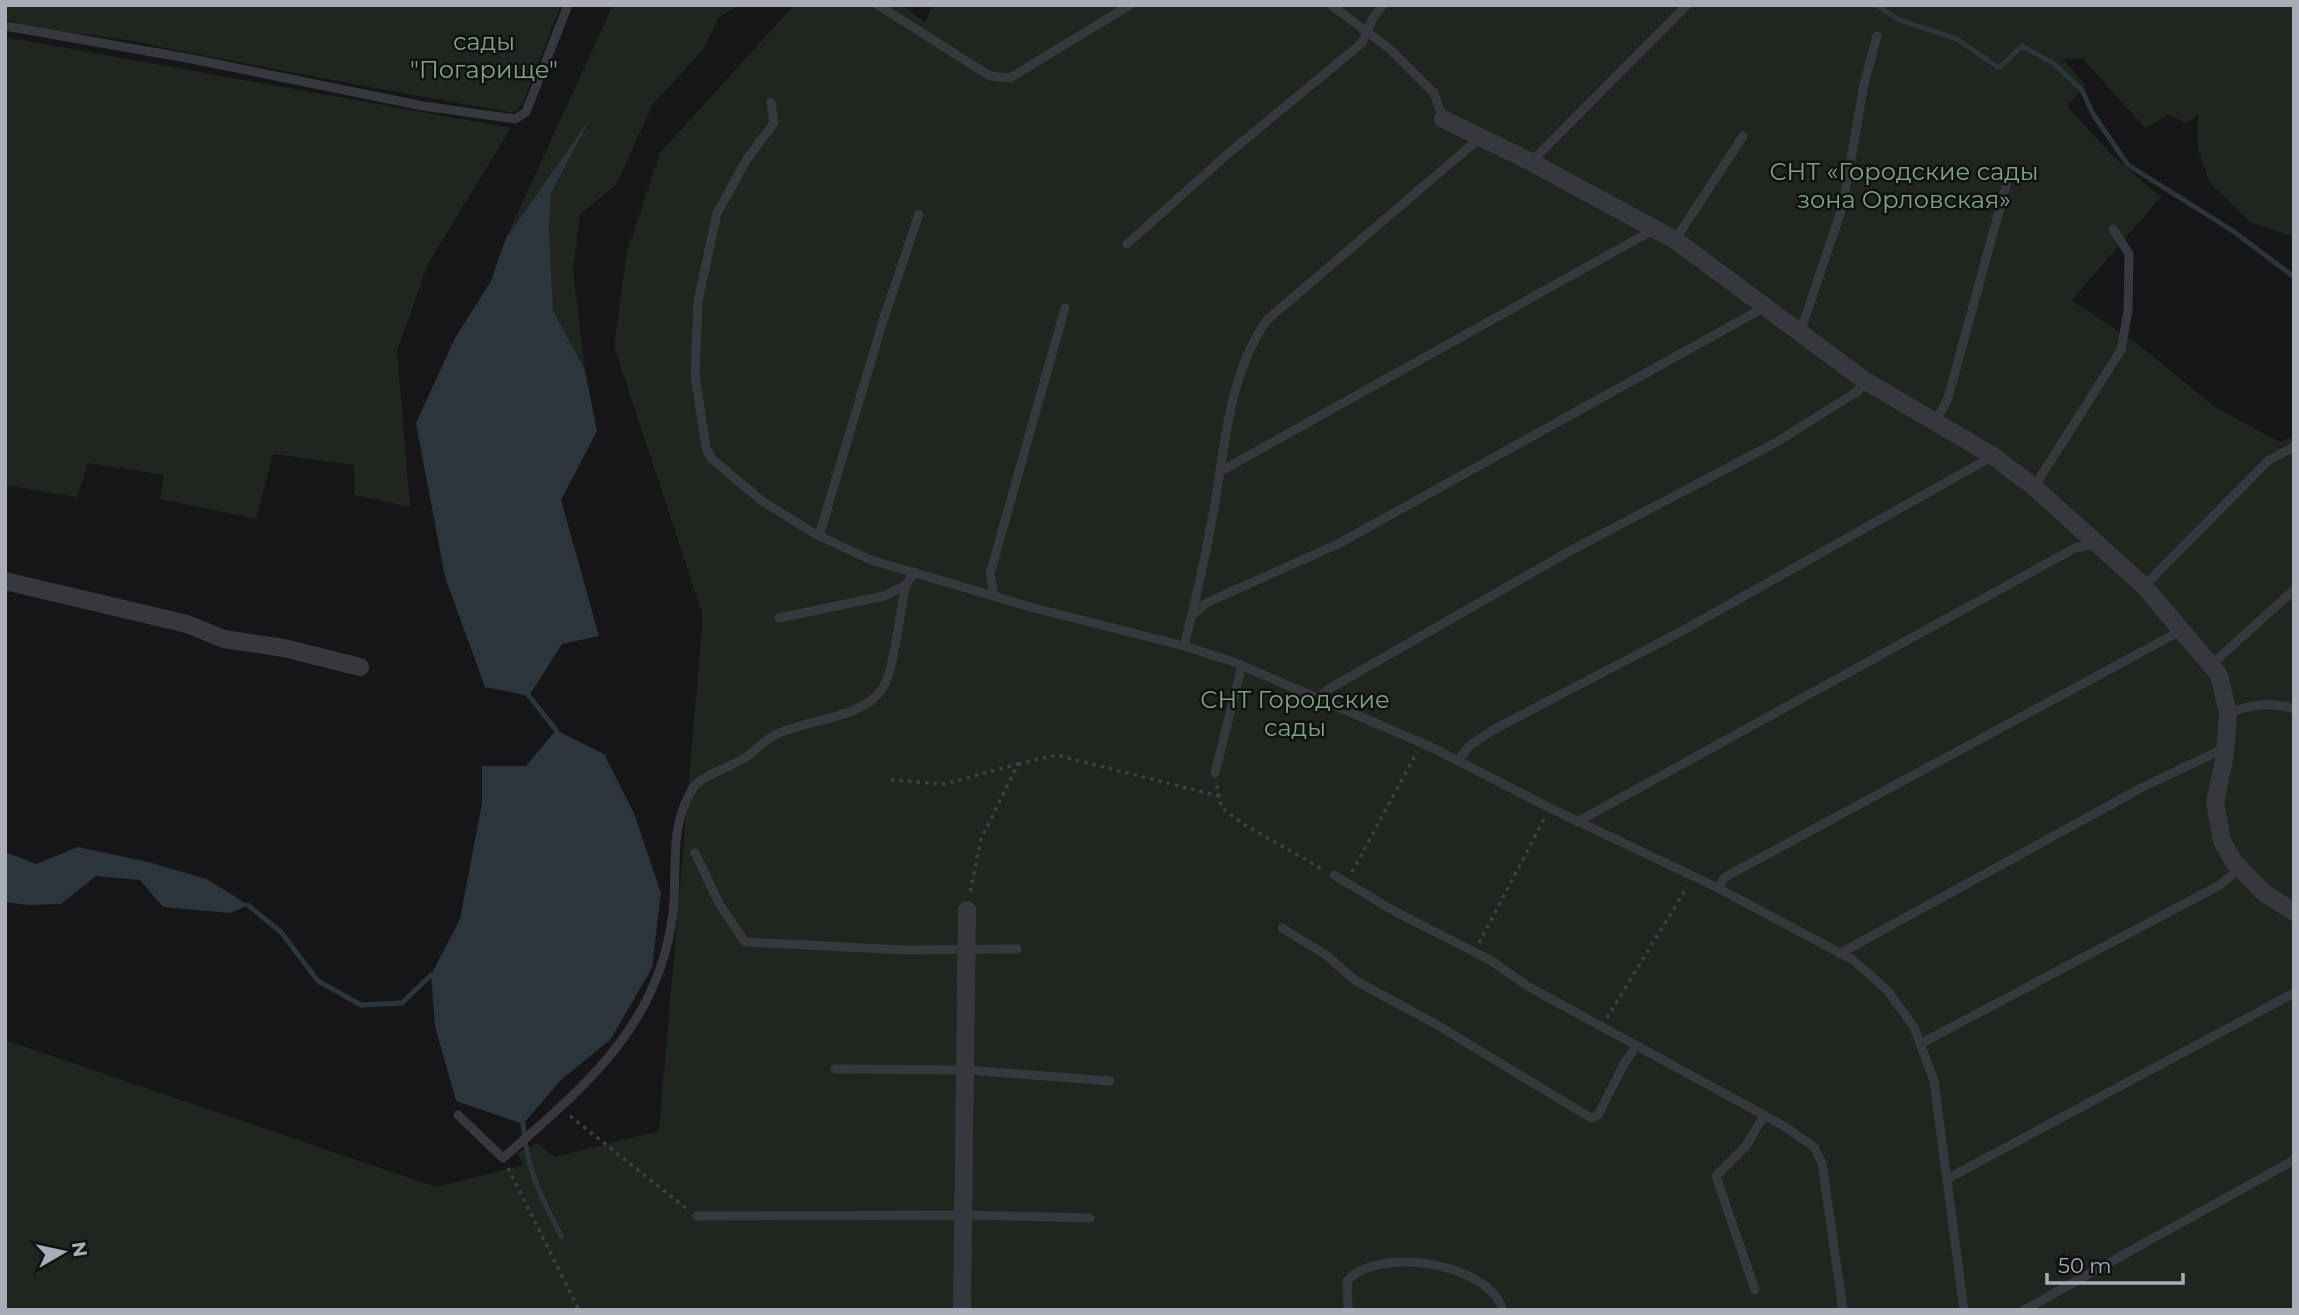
<svg xmlns="http://www.w3.org/2000/svg" width="2299" height="1315" font-family="Montserrat,sans-serif">
	<rect width="100%" height="100%" fill="#161618"/>
	<!-- green -->
	<g fill="#1e261f">
		<path d="M5,5H561L523,103L514,113C384,90 255,66 126,40C86,32 43,35 5,19Z"/>
		<polygon points="613,5 740,5 719,17 703,50 653,104 616,185 580,214 573,269 585,370 553,310 549,227 551,193 588,123 506,238"/>
		<polygon points="794,5 902,5 925,22 933,5 2294,5 2294,237 2250,222 2210,183 2198,150 2198,115 2186,123 2168,115 2145,128 2083,59 2063,59 2086,86 2067,106 2113,156 2161,197 2072,300 2139,345 2215,407 2280,442 2294,436 2294,1310 5,1310 5,1040 436,1187 523,1165 518,1153 537,1143 554,1157 659,1131 703,616 614,346 627,251 660,153"/>
		<polygon points="5,37 511,128 429,262 397,350 410,507 354,495 354,465 273,454 256,519 160,499 164,475 88,463 77,497 5,485"/>
	</g>
	<!-- water -->
	<g fill="#2c353c">
		<polygon points="592,116 551,193 549,227 553,310 585,370 597,431 561,500 599,636 562,644 529,696 485,687 445,577 416,423 455,338 491,281 506,238"/>
		<polygon points="556,730 604,754 634,813 661,893 652,968 610,1040 561,1080 523,1124 456,1101 435,1026 431,975 460,919 482,803 482,766 526,766"/>
		<polygon points="78,847 148,862 207,879 248,905 230,913 163,907 140,880 96,876 61,904 28,905 5,902 5,852 36,864"/>
	</g>
	<g fill="none" stroke-linecap="round" stroke-linejoin="round">
		<!-- stream -->
		<g stroke="#2c353c" stroke-width="5">
			<polyline points="1876,5 1899,20 1957,39 1999,68 2022,46 2053,63 2082,90 2093,114 2128,165 2233,231 2294,277"/>
			<polyline points="529,696 556,730"/>
			<polyline points="248,905 281,932 318,981 361,1005 402,1003 431,975"/>
			<path d="M523,1124C526,1168 542,1200 562,1237"/>
		</g>
		<!-- path -->
		<g stroke="#3d3f44" stroke-width="3.5" stroke-dasharray="3.5 5" stroke-linecap="butt">
			<polyline points="1018,764 1056,755 1219,796"/>
			<polyline points="891,780 945,784 1018,764 981,839 970,893"/>
			<polyline points="1217,785 1221,807 1243,824 1324,870"/>
			<polyline points="1352,872 1417,752"/>
			<polyline points="1479,943 1544,819"/>
			<polyline points="1607,1018 1687,887"/>
			<polyline points="570,1116 687,1209"/>
			<polyline points="508,1168 579,1310"/>
		</g>
		<!-- lane -->
		<g stroke="#37383d" stroke-width="9">
			<polyline points="878,5 990,76 1010,78 1130,5"/>
			<polyline points="1331,5 1390,49 1434,93 1443,119"/>
			<polyline points="5,26 192,59 423,106 515,119 526,112 568,5"/>
			<polyline points="771,102 774,123 747,159 717,213 698,301 695,375 706,448 712,459 762,501 815,534 871,560 1034,608 1184,646"/>
			<path d="M1481,137L1268,319C1228,372 1225,450 1213,514C1205,559 1195,603 1184,646L1231,661L1431,747L1550,808L1718,888L1853,960L1887,990L1914,1027L1934,1081L1964,1310"/>
			<polyline points="1531,162 1687,5"/>
			<polyline points="1675,240 1743,136"/>
			<polyline points="1127,244 1230,152 1362,43 1374,16 1383,5"/>
			<polyline points="1800,333 1843,205 1864,84 1877,36"/>
			<polyline points="1935,423 1948,398 2010,171"/>
			<polyline points="1221,471 1653,230"/>
			<polyline points="2034,487 2121,350 2128,311 2129,254 2113,229"/>
			<polyline points="819,536 882,324 919,214"/>
			<polyline points="2144,586 2269,460 2294,447"/>
			<polyline points="994,595 990,574 1065,308"/>
			<polyline points="1192,616 1206,603 1338,544 1765,307"/>
			<polyline points="779,618 884,596 906,585"/>
			<polyline points="2211,665 2294,590"/>
			<polyline points="1318,699 1327,690 1568,552 1775,443 1858,391 1864,380"/>
			<path d="M2228,713C2251,705 2271,701 2294,709"/>
			<polyline points="1458,761 1469,746 1493,730 1682,631 1993,456"/>
			<polyline points="1215,773 1242,665"/>
			<polyline points="1577,822 2075,548 2096,544"/>
			<polyline points="695,853 720,905 745,942 905,950 1017,949"/>
			<polyline points="1334,875 1394,911 1490,960 1529,987 1784,1126 1814,1147 1822,1163 1843,1310"/>
			<polyline points="1718,888 1725,877 2182,630"/>
			<polyline points="1282,928 1326,955 1356,981 1434,1023 1591,1118 1598,1115 1625,1062 1637,1046"/>
			<polyline points="1839,954 2141,788 2225,748"/>
			<polyline points="1920,1044 2220,885 2240,868"/>
			<polyline points="835,1069 966,1070 1110,1081"/>
			<path d="M458,1115L503,1158C583,1088 660,1026 673,912C678,869 668,828 693,788C701,776 730,767 743,759C754,753 762,742 773,736C806,718 873,720 887,679C897,650 899,615 906,585L915,572"/>
			<polyline points="1947,1179 2294,993"/>
			<polyline points="697,1216 961,1215 1090,1218"/>
			<polyline points="1755,1290 1716,1176 1746,1146 1764,1115"/>
			<path d="M1348,1310L1347,1281C1378,1246 1488,1262 1503,1310"/>
			<polyline points="2024,1310 2294,1160"/>
		</g>
		<!-- street -->
		<g stroke="#37383d" stroke-width="18">
			<polyline points="1443,119 1531,162 1675,240 1864,380 1993,456 2034,487 2144,586 2219,675 2228,713 2225,755 2215,802 2222,841 2234,862 2264,893 2294,912"/>
			<polyline points="5,581 187,624 224,639 284,648 360,667"/>
			<polyline points="962,1310 967,910"/>
		</g>
	</g>
	<g text-anchor="middle" stroke-width="5" stroke-linejoin="round" paint-order="stroke">
		<!-- park labels -->
		<g font-size="24" fill="#7fa381" stroke="#111113">
			<text x="484" y="50">сады<tspan x="484" dy="28">"Погарище"</tspan></text>
			<text x="1904" y="180">СНТ «Городские сады<tspan x="1904" dy="28">зона Орловская»</tspan></text>
			<text x="1295" y="708">СНТ Городские<tspan x="1295" dy="28">сады</tspan></text>
		</g>
	</g>
	<!-- border -->
	<rect width="2299" height="1315" fill="none" stroke="#a8adb8" stroke-width="14"/>
	<!-- north arrow -->
	<g transform="translate(63 1252) rotate(81)" stroke="#111113" stroke-width="5" paint-order="stroke">
	<path d="M0-5L12 26L0 18L-12 26Z" fill="#a8adb8"/>
	<text y="-10" font-size="19" font-weight="bold" text-anchor="middle" fill="#a8adb8">N</text>
	</g>
	<!-- scale -->
	<path d="M2047 1273v10h136v-10" fill="none" stroke="#a8adb8" stroke-width="3.5"/>
	<text x="2058" y="1273" font-size="21" fill="#a8adb8" stroke="#111113" stroke-width="5" paint-order="stroke">50 m</text>
</svg>
